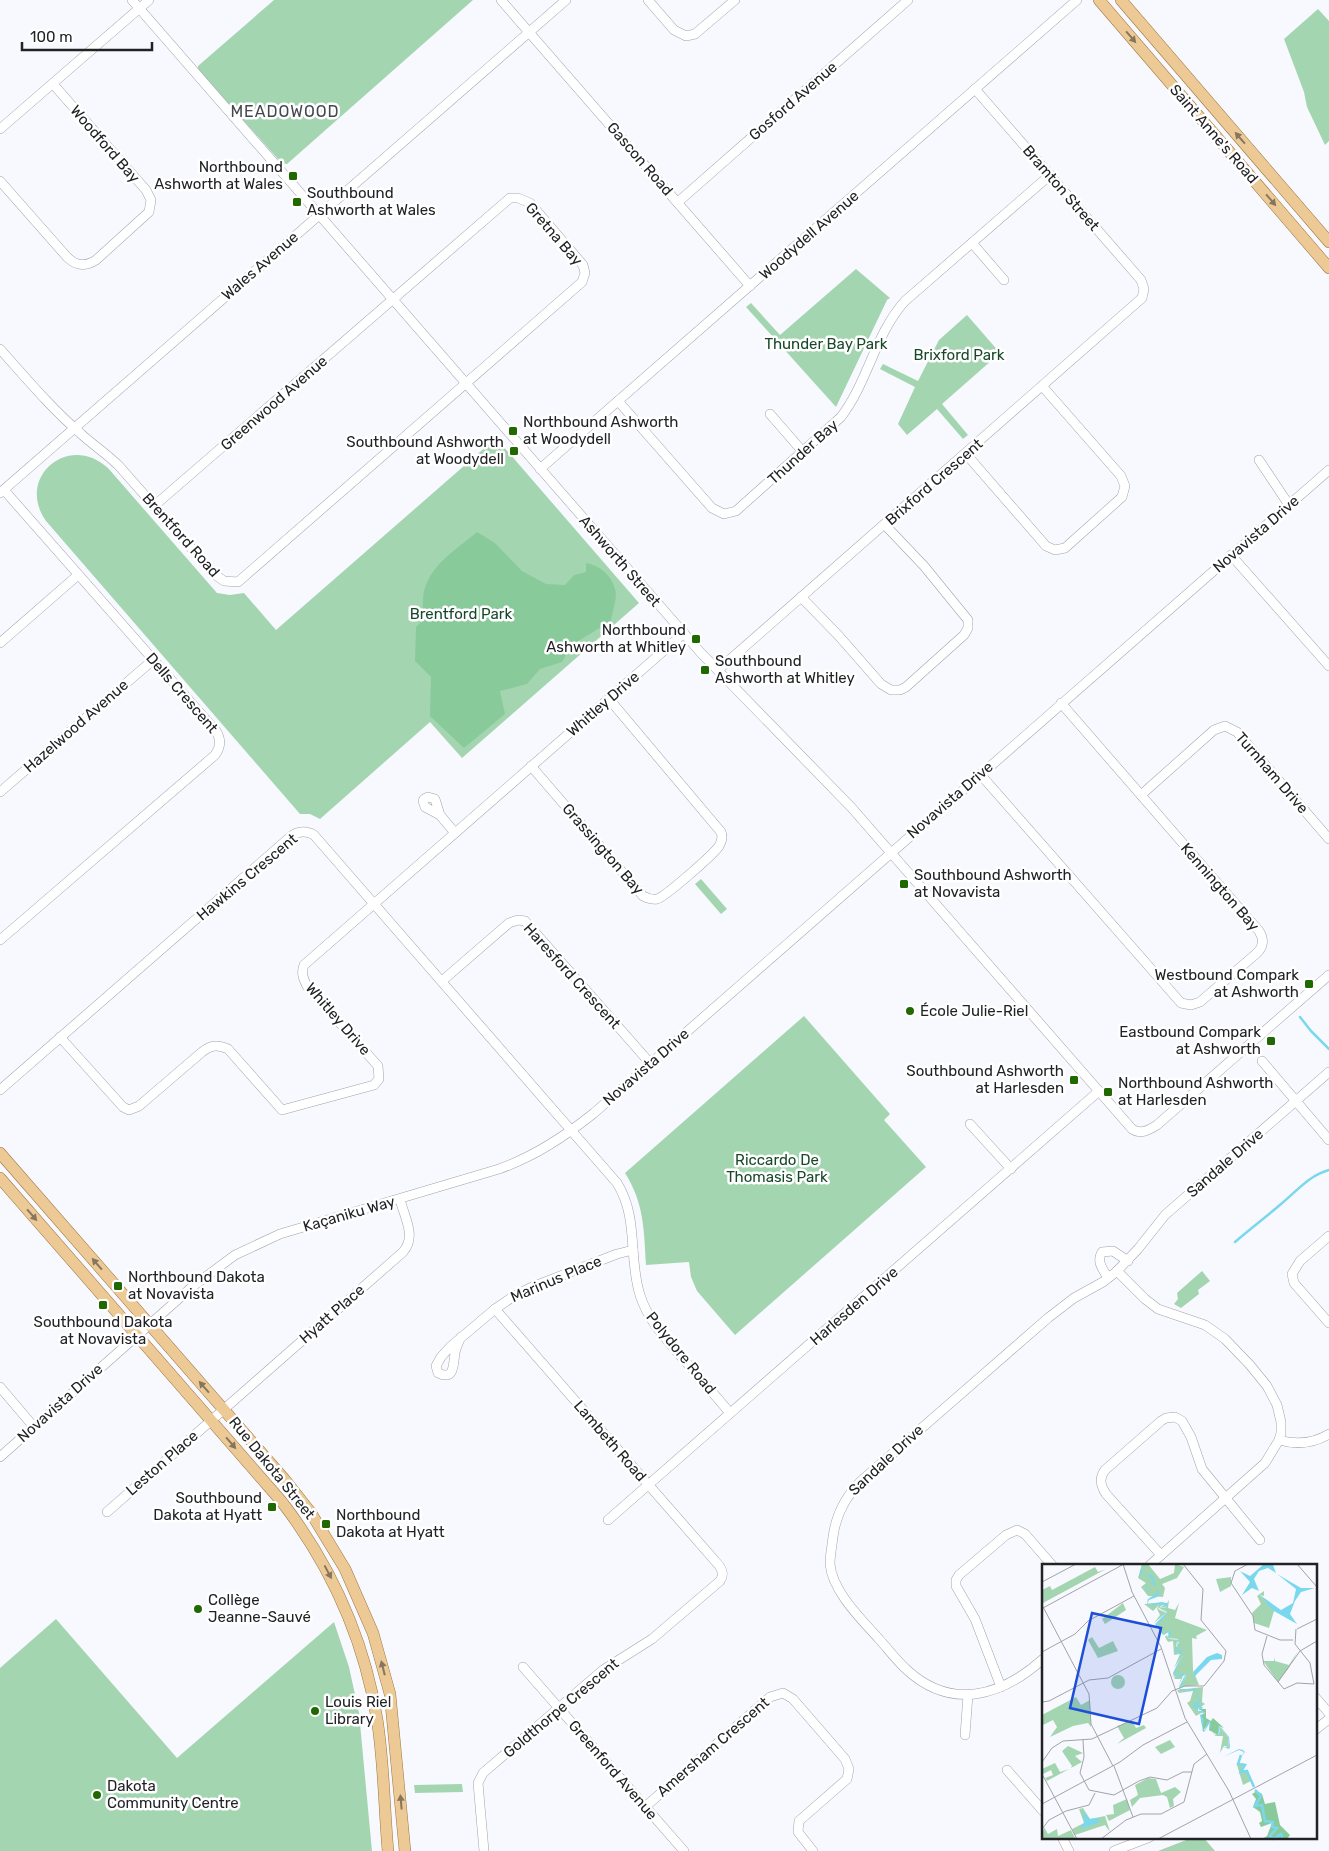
<svg xmlns="http://www.w3.org/2000/svg" width="1329" height="1851" font-family="Rubik,sans-serif">
	<rect width="100%" height="100%" fill="#f8f9fe"/>
	<!-- green -->
	<g fill="#a4d5b1">
		<polygon points="274,0 473,0 287,164 282,163 278,159 198,70 198,66"/>
		<polygon points="1318,9 1329,21 1329,141 1325,145 1307,107 1304,92 1284,39"/>
		<polygon points="856,269 890,298 887,300 836,407 746,307 751,303 780,335"/>
		<polygon points="967,315 1000,353 942,404 968,435 963,439 937,409 907,435 898,424 915,387 880,369 883,364 918,381 939,340"/>
		<path d="M496,438L639,603L462,758L430,722L320,819L310,814H300L46,521C15,477 69,432 108,468L217,593L230,595L244,593L276,630Z"/>
		<polygon points="701,879 727,909 721,914 695,884"/>
		<path d="M804,1016L890,1114L884,1120L926,1167L735,1335L697,1291L691,1277L689,1262L646,1265C644,1230 644,1203 625,1173Z"/>
		<polygon points="1202,1271 1210,1281 1198,1290 1199,1294 1181,1308 1174,1304 1178,1299 1177,1293"/>
		<polygon points="56,1619 177,1758 334,1622 349,1667 359,1713 372,1851 0,1851 0,1668"/>
		<polygon points="462,1784 463,1792 415,1793 414,1785"/>
		<polygon points="1194,1837 1203,1837 1215,1851 1158,1851"/>
	</g>
	<!-- forest -->
	<path fill="#89ca9b" d="M477,532L495,543L522,571L546,584L565,585L574,575L586,572V563C600,566 611,574 615,589C618,597 612,612 611,621L572,645L562,662L540,669L527,684L500,691L505,714L464,748L430,716L431,677L415,661L416,627L424,619C424,613 422,606 423,600C424,568 456,550 477,532Z"/>
	<g fill="none" stroke-linecap="round" stroke-linejoin="round">
		<!-- stream -->
		<g stroke="#7ad8ee" stroke-width="2.5">
			<polyline points="1300,1017 1311,1031 1329,1049"/>
			<path d="M1235,1242C1250,1229 1266,1217 1281,1204C1297,1191 1308,1176 1329,1170"/>
		</g>
		<defs>
			<g id="minor">
				<path d="M132,0L701,653L851,807L1132,1129C1141,1135 1149,1130 1157,1125L1329,975"/>
				<polyline points="501,0 750,286"/>
				<polyline points="648,0 674,30 686,36 695,34 735,0"/>
				<polyline points="0,129 149,0"/>
				<path d="M0,181L67,257C76,266 85,267 96,260L149,212L151,200L146,190L53,84"/>
				<polyline points="678,202 908,0"/>
				<polyline points="972,243 1004,280"/>
				<path d="M0,349C26,378 51,408 80,433C93,445 107,454 119,466L214,574L224,581L238,582L582,282L585,273L583,265L530,203L518,198H510L154,506"/>
				<path d="M618,401L712,508L724,514L736,511L841,417C868,382 875,334 905,301L1050,175"/>
				<polyline points="770,414 803,452"/>
				<polyline points="966,454 1046,546 1055,550 1065,548 1122,497 1125,486 1121,476 1043,387"/>
				<polyline points="1259,460 1289,505"/>
				<polyline points="540,469 1077,0"/>
				<polyline points="0,493 566,0"/>
				<polyline points="1231,555 1329,666"/>
				<polyline points="801,597 838,635 881,684 891,690 900,690 906,687 964,635 968,628 968,620 924,566 885,525"/>
				<polyline points="0,643 78,575"/>
				<polyline points="718,670 1142,298 1144,289 1141,280 975,89"/>
				<path d="M531,766L643,896C647,898 652,900 657,899C665,897 714,854 719,846C722,841 723,837 721,832L609,699"/>
				<path d="M980,774L1181,1003L1191,1005L1200,1002L1257,953C1264,946 1264,939 1259,931L1061,703"/>
				<polyline points="0,792 153,660"/>
				<polyline points="1141,795 1214,730 1225,726 1237,732 1329,839"/>
				<polyline points="440,815 425,807 423,801 424,799 428,797 435,799 440,815 455,833"/>
				<path d="M0,940L215,755C221,747 221,739 216,731L4,490"/>
				<polyline points="442,981 509,923 518,920 525,921 650,1063"/>
				<path d="M60,1037L123,1107L129,1110L139,1106L202,1052C211,1045 218,1044 228,1049L282,1110L374,1085L379,1079L378,1066L307,986C303,978 301,973 304,965L684,633"/>
				<polyline points="1262,1061 1329,1140"/>
				<path d="M0,1090L289,838C297,831 305,830 314,835L617,1183C639,1218 628,1258 640,1295C648,1321 667,1340 685,1361C700,1378 715,1395 730,1413"/>
				<polyline points="970,1124 1011,1169"/>
				<polyline points="1329,1236 1300,1261 1292,1274 1294,1283 1329,1323"/>
				<polyline points="1117,1271 1145,1299 1158,1309 1205,1325 1225,1339 1250,1365 1267,1386 1277,1405 1281,1422 1281,1433 1279,1440 1265,1463 1150,1565"/>
				<path d="M1108,1278C1103,1269 1096,1262 1102,1252L1113,1251L1128,1261"/>
				<path d="M461,1337C458,1343 456,1347 455,1353C453,1364 455,1381 438,1373L436,1366L441,1357L450,1347L495,1309L514,1296L532,1287L617,1254L633,1250"/>
				<polyline points="0,1387 34,1427"/>
				<path d="M1279,1440C1296,1445 1314,1443 1329,1434"/>
				<path d="M0,1457L192,1287L235,1255L280,1234L499,1169C535,1156 564,1137 594,1113L1329,470"/>
				<path d="M107,1512L403,1252C417,1236 404,1217 400,1199"/>
				<polyline points="608,1520 1099,1091"/>
				<path d="M1161,1555L1106,1494C1100,1485 1099,1478 1105,1470L1161,1421L1166,1418L1175,1417L1182,1421L1191,1437L1202,1469L1260,1540"/>
				<path d="M1043,1659C1002,1696 952,1711 907,1670C897,1661 888,1649 879,1639C862,1620 832,1591 830,1564C830,1555 832,1546 833,1537C836,1514 845,1497 861,1481L1048,1318L1074,1298L1103,1282L1116,1272L1138,1249L1165,1215L1329,1072"/>
				<polyline points="523,1667 684,1851"/>
				<polyline points="1001,1687 975,1619 956,1586 956,1580 959,1575 1006,1535 1017,1530 1025,1534 1052,1565"/>
				<polyline points="1315,1697 1329,1713"/>
				<polyline points="1315,1730 1329,1719"/>
				<polyline points="965,1735 968,1695"/>
				<polyline points="1007,1770 1043,1811"/>
				<polyline points="645,1807 770,1697 783,1693 793,1699 845,1759 849,1769 847,1779 799,1821 798,1832 813,1851"/>
				<polyline points="1062,1837 1069,1851"/>
				<path d="M484,1851L478,1783L483,1773L603,1670L652,1639L720,1581C725,1574 721,1567 716,1562L495,1309"/>
				<polyline points="1114,1851 1150,1837"/>
			</g>
			<g id="major">
				<polyline points="1099,0 1329,268"/>
				<polyline points="1121,0 1329,242"/>
				<polyline points="0,1153 285,1480 311,1513 345,1569 373,1633 390,1694 405,1851"/>
				<path d="M0,1178L282,1502C331,1566 364,1639 377,1719C384,1762 384,1807 388,1851"/>
			</g>
		</defs>
		<!-- minor casing -->
		<use href="#minor" stroke="#a0a3ae" stroke-width="10"/>
		<!-- major casing -->
		<use href="#major" stroke="#9c7740" stroke-width="12"/>
		<!-- minor -->
		<use href="#minor" stroke="#fff" stroke-width="9"/>
		<!-- major -->
		<use href="#major" stroke="#ecc995" stroke-width="11"/>
	</g>
	<!-- one-way arrows -->
	<defs><path id="oneway-solid" d="M-6-.8H1V-3.2L6.5 0L1 3.2V.8H-6Z" transform="scale(1.25)"/></defs>
	<g fill="#86765e">
		<use href="#oneway-solid" transform="translate(1131 37) rotate(49)"/>
		<use href="#oneway-solid" transform="translate(1240 138) rotate(-131)"/>
		<use href="#oneway-solid" transform="translate(1271 200) rotate(49)"/>
		<use href="#oneway-solid" transform="translate(32 1215) rotate(49)"/>
		<use href="#oneway-solid" transform="translate(97 1264) rotate(-131)"/>
		<use href="#oneway-solid" transform="translate(204 1387) rotate(-131)"/>
		<use href="#oneway-solid" transform="translate(231 1443) rotate(49)"/>
		<use href="#oneway-solid" transform="translate(328 1572) rotate(62)"/>
		<use href="#oneway-solid" transform="translate(383 1668) rotate(-104)"/>
		<use href="#oneway-solid" transform="translate(401 1802) rotate(-95)"/>
	</g>
	<!-- markers -->
	<g fill="#206800" stroke="#fff" stroke-width="2">
		<rect x="288" y="171" width="10" height="10" rx="2.5"/>
		<rect x="292" y="197" width="10" height="10" rx="2.5"/>
		<rect x="508" y="426" width="10" height="10" rx="2.5"/>
		<rect x="509" y="446" width="10" height="10" rx="2.5"/>
		<rect x="691" y="634" width="10" height="10" rx="2.5"/>
		<rect x="700" y="665" width="10" height="10" rx="2.5"/>
		<rect x="899" y="879" width="10" height="10" rx="2.5"/>
		<rect x="1304" y="979" width="10" height="10" rx="2.5"/>
		<circle cx="910" cy="1011" r="5"/>
		<rect x="1266" y="1036" width="10" height="10" rx="2.5"/>
		<rect x="1069" y="1075" width="10" height="10" rx="2.5"/>
		<rect x="1103" y="1087" width="10" height="10" rx="2.5"/>
		<rect x="113" y="1281" width="10" height="10" rx="2.5"/>
		<rect x="98" y="1300" width="10" height="10" rx="2.5"/>
		<rect x="267" y="1502" width="10" height="10" rx="2.5"/>
		<rect x="321" y="1519" width="10" height="10" rx="2.5"/>
		<circle cx="198" cy="1609" r="5"/>
		<circle cx="315" cy="1711" r="5"/>
		<circle cx="97" cy="1795" r="5"/>
	</g>
	<g text-anchor="middle" stroke-width="5" stroke-linejoin="round" paint-order="stroke">
		<!-- street labels -->
		<g font-size="15" fill="#212226" stroke="#fff">
			<text transform="translate(793 101) rotate(-41)" y="5">Gosford Avenue</text>
			<text transform="translate(1214 134) rotate(49)" y="5">Saint Anne's Road</text>
			<text transform="translate(105 144) rotate(49)" y="5">Woodford Bay</text>
			<text transform="translate(640 159) rotate(49)" y="5">Gascon Road</text>
			<text transform="translate(1061 188) rotate(49)" y="5">Bramton Street</text>
			<text transform="translate(554 234) rotate(49)" y="5">Gretna Bay</text>
			<text transform="translate(809 235) rotate(-41)" y="5">Woodydell Avenue</text>
			<text transform="translate(260 266) rotate(-41)" y="5">Wales Avenue</text>
			<text transform="translate(274 403) rotate(-41)" y="5">Greenwood Avenue</text>
			<text transform="translate(803 452) rotate(-42)" y="5">Thunder Bay</text>
			<text transform="translate(934 482) rotate(-41)" y="5">Brixford Crescent</text>
			<text transform="translate(1256 534) rotate(-41)" y="5">Novavista Drive</text>
			<text transform="translate(181 535) rotate(48)" y="5">Brentford Road</text>
			<text transform="translate(620 561) rotate(49)" y="5">Ashworth Street</text>
			<text transform="translate(182 693) rotate(49)" y="5">Dells Crescent</text>
			<text transform="translate(603 704) rotate(-41)" y="5">Whitley Drive</text>
			<text transform="translate(76 726) rotate(-41)" y="5">Hazelwood Avenue</text>
			<text transform="translate(1272 773) rotate(49)" y="5">Turnham Drive</text>
			<text transform="translate(950 800) rotate(-41)" y="5">Novavista Drive</text>
			<text transform="translate(603 849) rotate(49)" y="5">Grassington Bay</text>
			<text transform="translate(247 877) rotate(-40)" y="5">Hawkins Crescent</text>
			<text transform="translate(1220 887) rotate(49)" y="5">Kennington Bay</text>
			<text transform="translate(572 976) rotate(48)" y="5">Haresford Crescent</text>
			<text transform="translate(338 1019) rotate(49)" y="5">Whitley Drive</text>
			<text transform="translate(646 1067) rotate(-41)" y="5">Novavista Drive</text>
			<text transform="translate(1225 1163) rotate(-41)" y="5">Sandale Drive</text>
			<text transform="translate(349 1214) rotate(-16)" y="5">Kaçaniku Way</text>
			<text transform="translate(556 1279) rotate(-23)" y="5">Marinus Place</text>
			<text transform="translate(854 1306) rotate(-41)" y="5">Harlesden Drive</text>
			<text transform="translate(332 1314) rotate(-41)" y="5">Hyatt Place</text>
			<text transform="translate(681 1353) rotate(51)" y="5">Polydore Road</text>
			<text transform="translate(60 1403) rotate(-42)" y="5">Novavista Drive</text>
			<text transform="translate(610 1441) rotate(49)" y="5">Lambeth Road</text>
			<text transform="translate(886 1460) rotate(-43)" y="5">Sandale Drive</text>
			<text transform="translate(162 1463) rotate(-41)" y="5">Leston Place</text>
			<text transform="translate(272 1468) rotate(51)" y="5">Rue Dakota Street</text>
			<text transform="translate(561 1708) rotate(-40)" y="5">Goldthorpe Crescent</text>
			<text transform="translate(713 1747) rotate(-41)" y="5">Amersham Crescent</text>
			<text transform="translate(613 1770) rotate(49)" y="5">Greenford Avenue</text>
		</g>
		<!-- poi labels -->
		<g font-size="15" fill="#212226" stroke="#fff" text-anchor="start">
			<text x="283" y="172" text-anchor="end">Northbound<tspan x="283" dy="17">Ashworth at Wales</tspan></text>
			<text x="307" y="198">Southbound<tspan x="307" dy="17">Ashworth at Wales</tspan></text>
			<text x="523" y="427">Northbound Ashworth<tspan x="523" dy="17">at Woodydell</tspan></text>
			<text x="504" y="447" text-anchor="end">Southbound Ashworth<tspan x="504" dy="17">at Woodydell</tspan></text>
			<text x="686" y="635" text-anchor="end">Northbound<tspan x="686" dy="17">Ashworth at Whitley</tspan></text>
			<text x="715" y="666">Southbound<tspan x="715" dy="17">Ashworth at Whitley</tspan></text>
			<text x="914" y="880">Southbound Ashworth<tspan x="914" dy="17">at Novavista</tspan></text>
			<text x="1299" y="980" text-anchor="end">Westbound Compark<tspan x="1299" dy="17">at Ashworth</tspan></text>
			<text x="920" y="1016">École Julie-Riel</text>
			<text x="1261" y="1037" text-anchor="end">Eastbound Compark<tspan x="1261" dy="17">at Ashworth</tspan></text>
			<text x="1064" y="1076" text-anchor="end">Southbound Ashworth<tspan x="1064" dy="17">at Harlesden</tspan></text>
			<text x="1118" y="1088">Northbound Ashworth<tspan x="1118" dy="17">at Harlesden</tspan></text>
			<text x="128" y="1282">Northbound Dakota<tspan x="128" dy="17">at Novavista</tspan></text>
			<text x="103" y="1327" text-anchor="middle">Southbound Dakota<tspan x="103" dy="17">at Novavista</tspan></text>
			<text x="262" y="1503" text-anchor="end">Southbound<tspan x="262" dy="17">Dakota at Hyatt</tspan></text>
			<text x="336" y="1520">Northbound<tspan x="336" dy="17">Dakota at Hyatt</tspan></text>
			<text x="208" y="1605">Collège<tspan x="208" dy="17">Jeanne-Sauvé</tspan></text>
			<text x="325" y="1707">Louis Riel<tspan x="325" dy="17">Library</tspan></text>
			<text x="107" y="1791">Dakota<tspan x="107" dy="17">Community Centre</tspan></text>
		</g>
		<!-- park labels -->
		<g font-size="15" fill="#184829" stroke="#fff">
			<text x="826" y="349">Thunder Bay Park</text>
			<text x="959" y="360">Brixford Park</text>
			<text x="461" y="619">Brentford Park</text>
			<text x="777" y="1165">Riccardo De<tspan x="777" dy="17">Thomasis Park</tspan></text>
		</g>
		<!-- neighbourhood labels -->
		<g font-size="16" letter-spacing="1" fill="#454750" stroke="#fff">
			<text x="285" y="117">MEADOWOOD</text>
		</g>
	</g>
	<!-- overview -->
	<g transform="translate(1042 1564)">
		<rect width="275" height="275" fill="#f8f9fe"/>
		<path d="M100,0H106L118,15L132,9L133,0L142,3L135,14L120,20L123,24L121,33L106,32L99,23L104,19L96,14ZM53,3L56,8L64,5L1,39L0,26L8,22L10,26ZM189,13V22L178,28L174,15ZM222,27V32L218,31L232,47L227,64L212,59L210,49L219,40L215,32ZM127,36L126,44L133,46L137,39L133,54L165,66L154,72L155,75L150,74L151,106L157,121L138,123L144,112V111L142,110L136,123L139,115H133L129,110L133,114L140,110L133,113L131,110L141,91L132,104L138,90L132,91L131,77L126,78L123,73L125,71L126,74L128,75L136,76L134,79L135,84L137,77L136,75L127,74L126,67L122,71L114,60L121,55L125,48L117,44L125,43L120,41L116,45L124,49L112,59L118,51L115,45L117,41L111,47L102,40L125,39ZM81,39L84,46L63,60L60,55ZM50,73L57,84L71,77L76,87L56,94L46,76ZM256,87L246,105L236,118L221,97H232L233,93V97L247,101ZM69 118a7 7 0 1 1 14 0a7 7 0 1 1-14 0ZM161,123L160,138L163,140L156,145V148H161L154,152L145,139L148,137L151,127L137,129L135,126ZM34,133L39,141L48,136L49,163L46,159L31,162L8,173L15,163L11,156L1,161L0,151ZM90,157L94,164L102,161L104,164L75,180L82,174L75,162ZM178,163L186,173L187,183L182,182L178,189L181,172H172L177,170ZM128,176L133,183L119,190L113,183ZM26,182L41,189L33,192L40,198L29,204L30,202L20,187ZM13,199L18,208L27,205L5,217L3,214L11,211L9,206L1,210L0,205ZM202,199L199,208L205,207L209,217L201,221L195,201ZM106,214L114,215L119,229L133,223L139,228L131,235L132,242L128,244L125,233L121,231L98,234L90,243L88,236L96,231L93,221ZM85,235L88,246L67,257L64,251L72,250L71,241ZM41,244L48,255L63,252L68,268L63,261L33,271L30,265L42,259L37,245ZM2,263L6,270L15,265L16,272L29,266L33,274L0,275Z" fill="#a4d5b1"/>
		<path d="M157,145H164V154L169,157L171,154L182,164L177,162L176,171L167,166L168,157L161,167L159,151L163,149ZM215,227L220,230L223,240L233,238L238,261L248,271L245,275H220L225,272L230,259L219,263L217,259L220,257L218,248L211,243L214,235L210,230Z" fill="#89ca9b"/>
		<path d="M100,0V9L97,14L106,10L111,12L114,21L113,22L110,19L106,20L103,27L112,26L116,27L118,29L115,33L107,36L105,40L120,38L124,39L126,42L117,44L125,49L120,57L114,60L119,64L122,71L125,67H127L129,69L127,74L138,76L135,79L137,82L133,87L139,86L141,90L132,111L133,113L141,109L144,111L138,125H153L156,127L155,132L159,136V137L152,143L154,145L155,141H158L161,144L156,147H160L163,149L159,151L162,156L160,166H163L165,159L168,157L169,162L167,165L169,168L176,171V164L178,162L187,173L188,183L187,185L182,183L181,193L197,185L201,186L203,188L199,193L202,188L197,186L181,193L182,183H187L186,173L178,163L176,172L169,168L167,166L168,158L163,167L161,168L158,151L162,149L156,148L158,142L154,146L151,143L152,139L158,137L154,132L156,127L138,126L137,123L143,111L133,114L131,109L141,89L133,88V85L136,82L134,79L136,76L126,74L127,68L121,71L113,60L124,49L117,44L124,40L109,41L105,39L106,35L117,28L112,26L104,28L103,26L105,20L110,18L114,20L105,10L97,14ZM222,0L231,1L234,9L226,4L217,7L212,15L217,27L210,24L200,31L208,18L198,7L208,12ZM235,10L259,24H273L259,28L253,37L248,50L255,60L230,46L218,31L239,46L251,39L254,25ZM175,89L180,91V95L169,96L152,113V107L165,93ZM40,247L48,255L56,254L58,258L38,265L43,257Z" fill="#7ad8ee"/>
		<path fill="none" stroke="#7ad8ee" stroke-width="2.5" d="M199,191L196,200L203,201L199,208L205,207L212,223M213,226L219,232L213,242L220,241L223,257L231,258L230,263L235,264L228,272L232,275L239,270L241,275"/>
		<path fill="none" stroke="#a2a3a8" stroke-width="1" d="M81,0L90,28L119,83L143,154L187,227L209,275M206,0L193,7L189,19L211,52L213,66L238,76H251M255,0L275,23M0,18L34,0M0,41L47,130L49,160L71,202M1,44L82,0M255,65L275,55M225,72L220,90L222,101L242,125L255,119L272,120L268,99L253,80L254,65M0,88L33,70L46,57L92,32M236,118L258,87L275,77M0,138L7,137L47,116L66,114L119,85M41,176L42,193L38,209L47,226L72,231L97,217M0,198L10,184L21,177L50,175L115,144L130,127L143,122H162L182,97L184,87L159,56L161,25L141,0M72,202L91,253M0,210L35,275M97,217L108,213L125,216L141,208H150M0,240L78,198L101,181L145,158M0,265L7,256L24,247L47,241L53,229M59,275L84,256L99,250H119L142,238L152,200L165,190M116,275L275,191"/>
		<path fill="#1d4ed8" fill-opacity="0.15" stroke="#1d4ed8" stroke-width="2.5" d="M50,49L119,64L97,160L28,144Z"/>
		<rect width="275" height="275" fill="none" stroke="#212226" stroke-width="2.5"/>
	</g>
	<!-- scale -->
	<path d="M22 42v8h130v-8" fill="none" stroke="#212226" stroke-width="2.5"/>
	<text x="30" y="42" font-size="15" fill="#212226" stroke="#ffffff" stroke-width="4" paint-order="stroke">100 m</text>
</svg>
